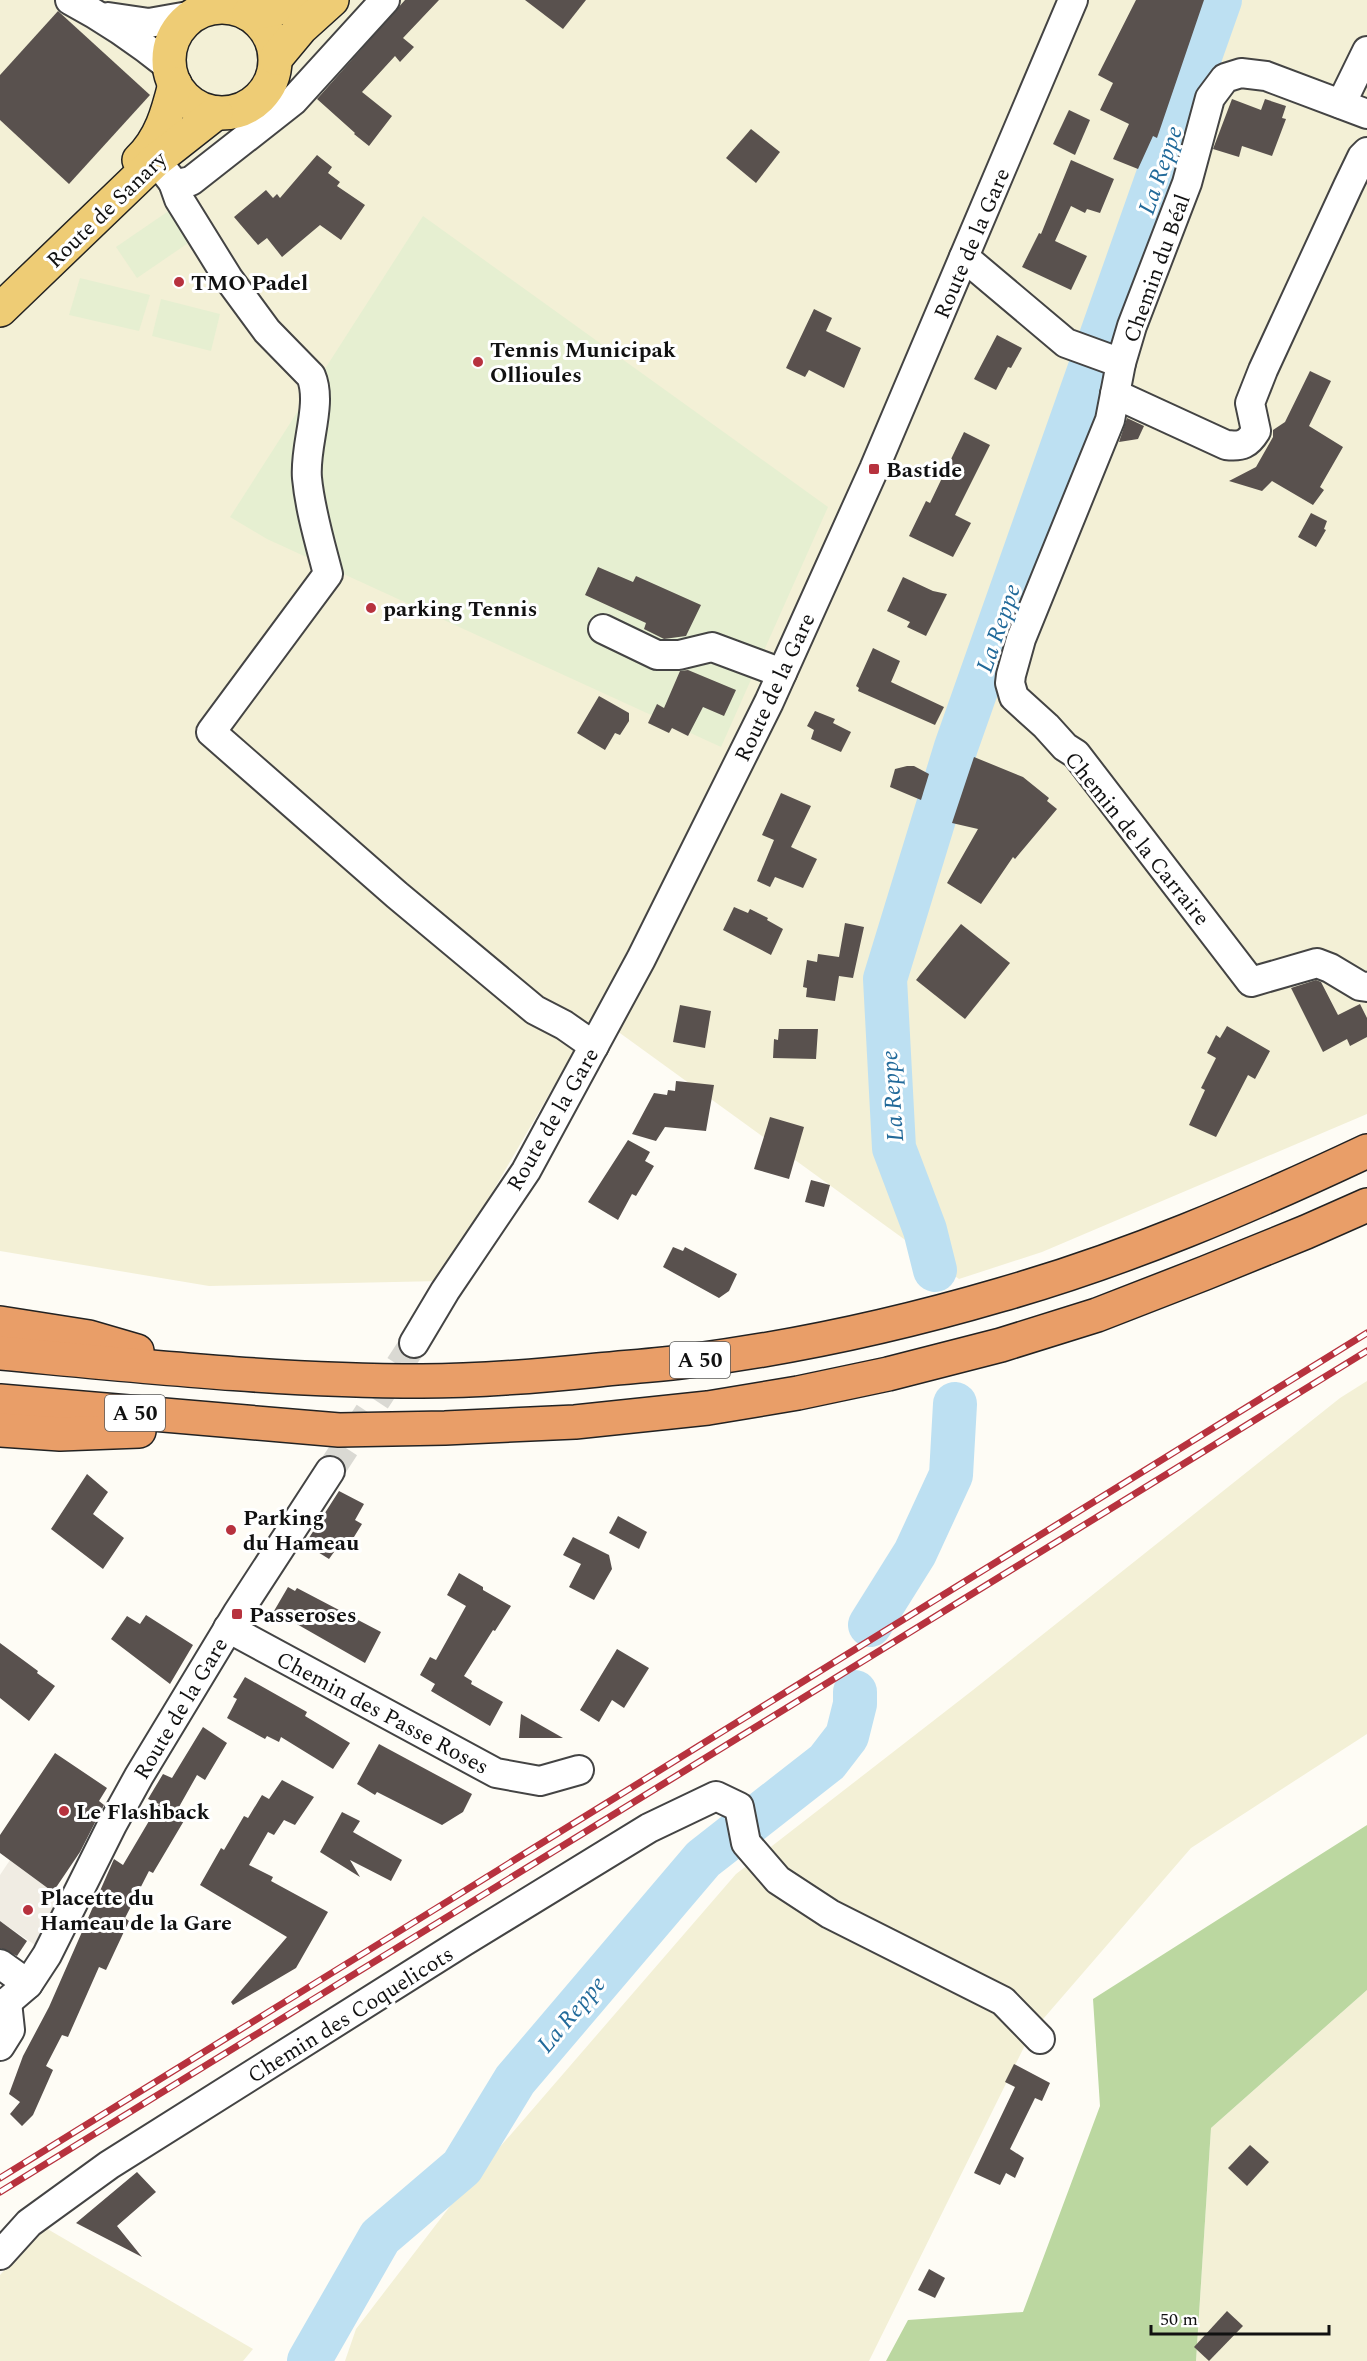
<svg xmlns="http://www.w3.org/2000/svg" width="1367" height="2361" font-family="Spectral,serif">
	<rect width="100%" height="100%" fill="#fefcf5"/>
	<!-- farmland -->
	<g fill="#f3f0d6">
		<polygon points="0,0 1367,0 1367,1114 1042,1252 959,1279 595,1015 441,1281 209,1286 0,1251"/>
		<polygon points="1367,1381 1367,1734 1191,1848 1031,2033 869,2361 345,2361 356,2329 461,2192 736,1874 973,1690 1340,1398"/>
		<polygon points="1367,1990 1367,2361 1196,2361 1211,2128"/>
		<polygon points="44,2227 253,2349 243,2361 0,2361 0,2275"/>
	</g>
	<!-- forest -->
	<polygon fill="#bbd7a0" points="1367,1825 1367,1990 1211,2128 1196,2361 886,2361 908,2320 1023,2312 1100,2106 1093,1999"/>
	<!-- pitch -->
	<g fill="#e6efd1">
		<polygon points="173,208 194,239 137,278 116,247"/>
		<polygon points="423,216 828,507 721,747 267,539 230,517"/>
		<polygon points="80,278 150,295 139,331 69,315"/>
		<polygon points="161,299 220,314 211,351 152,336"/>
	</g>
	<!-- plaza -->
	<polygon fill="#f0ece3" points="10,1860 63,1899 35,1945 0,1921 0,1875"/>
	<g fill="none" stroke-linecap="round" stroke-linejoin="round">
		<!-- river -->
		<g stroke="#bde0f2" stroke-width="44">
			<polyline points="935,1270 925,1230 894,1148 885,979 956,747 1220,0"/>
			<polyline points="870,1625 915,1553 951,1475 955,1404"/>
			<polyline points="309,2361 380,2237 462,2167 515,2080 703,1859 827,1762 847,1736 855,1704 855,1692"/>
		</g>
	</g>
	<!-- building -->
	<g fill="#59514e">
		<polygon points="405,0 439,0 403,38 414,47 400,62 395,56 362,92 392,116 369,146 354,134 355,133 317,99"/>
		<polygon points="525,0 586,0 563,29"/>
		<polygon points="1136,0 1204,0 1157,138 1153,136 1138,169 1113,159 1129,124 1100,110 1113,83 1098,75"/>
		<polygon points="58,11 150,95 69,184 0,120 0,75"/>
		<polygon points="1232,99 1261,110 1265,99 1286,106 1282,118 1286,119 1272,156 1242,146 1239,157 1213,149"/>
		<polygon points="1069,110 1090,120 1075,155 1053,144"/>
		<polygon points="751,129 780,152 756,183 726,158"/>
		<polygon points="317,155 332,167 328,173 340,182 337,186 365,205 341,240 320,225 282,257 267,238 258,245 234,217 266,190 273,198 277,194 280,198"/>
		<polygon points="1071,160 1114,179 1100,213 1087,209 1085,213 1071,206 1055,241 1087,256 1071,290 1022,267 1039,233 1041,234"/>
		<polygon points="814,309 832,318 826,331 861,348 844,388 809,370 805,377 786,368"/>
		<polygon points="997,335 1022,348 1011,368 1008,367 996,390 974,379"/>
		<polygon points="1310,371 1331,381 1309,426 1343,447 1320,487 1324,490 1313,505 1272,481 1262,491 1229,481 1256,467 1273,437 1273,430 1285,422"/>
		<polygon points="1127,418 1144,426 1138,439 1119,442"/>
		<polygon points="964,432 990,445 955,515 971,523 953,557 909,536 926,501 930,503"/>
		<polygon points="1311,513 1327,521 1324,529 1326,530 1316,547 1298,537"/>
		<polygon points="598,567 633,582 636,576 701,605 686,636 664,639 644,629 646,623 585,595"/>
		<polygon points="903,577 933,591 947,594 926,636 907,627 910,622 887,611"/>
		<polygon points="873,648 900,661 891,682 944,707 935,725 858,691 859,688 856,686"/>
		<polygon points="688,670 736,690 724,716 703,707 688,736 672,728 669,733 648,723 657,704 664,708 680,671"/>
		<polygon points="599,696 629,713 629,721 620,735 615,733 605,750 577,733"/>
		<polygon points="815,711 835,719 833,723 851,732 841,752 811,739 814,730 807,726"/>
		<polygon points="974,757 1023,777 1049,798 1047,801 1057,809 1015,859 1013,857 981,904 947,883 978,829 952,823"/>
		<polygon points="907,766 914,766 929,774 921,800 890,787 895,769"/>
		<polygon points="781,793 811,806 791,847 817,859 803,888 775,877 770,887 757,881 774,840 762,835"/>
		<polygon points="734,907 748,913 750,909 768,918 767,920 783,929 771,955 723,930"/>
		<polygon points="845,923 864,927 853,978 839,976 835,1001 806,997 807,988 803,987 807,960 817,962 818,954 839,957"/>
		<polygon points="961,924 1010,963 965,1019 916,980"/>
		<polygon points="1316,980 1321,982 1338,1015 1360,1004 1367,1018 1367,1037 1350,1046 1347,1039 1323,1052 1291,988"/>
		<polygon points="680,1005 711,1011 705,1048 673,1042"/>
		<polygon points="1227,1026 1270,1051 1255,1079 1248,1075 1216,1137 1189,1125 1205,1090 1201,1088 1216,1058 1207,1053 1216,1035 1220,1038"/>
		<polygon points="779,1029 818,1029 816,1059 773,1058 774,1039 778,1040"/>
		<polygon points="676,1081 714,1085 706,1131 665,1127 656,1141 632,1134 654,1093 667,1095 668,1090 675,1091"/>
		<polygon points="770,1117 804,1127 789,1179 754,1169"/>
		<polygon points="628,1140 650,1152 645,1161 654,1166 636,1196 632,1194 618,1220 588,1202"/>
		<polygon points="811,1180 830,1185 824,1207 805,1202"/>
		<polygon points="673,1247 683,1251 685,1247 737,1274 729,1291 719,1298 663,1267"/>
		<polygon points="87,1474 108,1492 93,1514 124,1538 103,1569 51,1529"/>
		<polygon points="339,1491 364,1504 355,1520 362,1524 349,1545 342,1541 329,1559 305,1544"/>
		<polygon points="618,1516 647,1532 639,1549 609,1533"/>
		<polygon points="573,1537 609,1555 612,1569 594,1600 569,1587 581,1564 563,1555"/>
		<polygon points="459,1573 483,1587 483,1590 511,1606 495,1631 493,1630 464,1676 472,1681 471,1684 503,1702 490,1726 431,1691 435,1684 420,1675 430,1657 436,1660 466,1606 447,1595"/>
		<polygon points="288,1587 295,1591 297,1588 381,1632 365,1663 274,1611"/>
		<polygon points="146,1615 193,1645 170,1684 111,1639 127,1616 140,1624"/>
		<polygon points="0,1643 38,1671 37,1673 55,1686 29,1721 0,1698"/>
		<polygon points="617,1649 649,1668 624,1708 612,1700 599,1722 580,1710"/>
		<polygon points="245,1677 307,1712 305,1716 350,1743 333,1769 281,1737 279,1742 267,1736 265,1739 227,1718 237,1699 233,1697"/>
		<polygon points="521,1714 563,1738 519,1738"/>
		<polygon points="203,1727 227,1743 205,1780 197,1775 175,1814 185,1819 153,1873 149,1871 125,1918 129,1921 106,1970 99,1967 68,2037 62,2035 46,2066 53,2070 33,2115 22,2126 10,2114 20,2102 9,2094 23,2056 49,2007 114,1859 123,1865 159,1804 148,1799 163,1774 172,1778"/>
		<polygon points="379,1744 472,1794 463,1812 442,1825 377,1792 375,1795 357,1784"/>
		<polygon points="55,1753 107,1788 99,1801 104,1805 80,1852 53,1892 0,1853 0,1835"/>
		<polygon points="282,1780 314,1797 295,1825 284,1820 274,1835 268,1832 249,1865 273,1877 271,1881 328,1912 296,1968 233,2005 231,2002 287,1937 200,1885 221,1848 224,1850 244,1816 248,1818 262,1795 269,1799"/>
		<polygon points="342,1812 360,1821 353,1832 402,1860 391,1881 350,1860 360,1877 320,1852"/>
		<polygon points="0,1921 27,1941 17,1956 0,1948"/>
		<polygon points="1014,2064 1050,2083 1042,2101 1035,2098 1010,2149 1024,2158 1015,2178 1006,2173 1000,2185 974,2173 1015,2087 1005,2082"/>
		<polygon points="1250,2145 1269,2162 1247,2186 1228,2168"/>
		<polygon points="137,2172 156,2192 117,2226 142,2257 76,2223"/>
		<polygon points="929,2269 945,2278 935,2298 918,2290"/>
		<polygon points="1227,2311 1243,2326 1209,2361 1194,2347"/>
	</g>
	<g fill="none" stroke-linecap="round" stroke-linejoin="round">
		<!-- minor-tunnel -->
		<polyline stroke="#dad9d3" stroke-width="28" stroke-dasharray="28 14" stroke-linecap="butt" points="330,1471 414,1343"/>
		<defs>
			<g id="minor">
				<path d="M70,0C106,19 138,41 170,67"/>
				<polyline points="108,17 149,23 194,15"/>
				<polyline points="1341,104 1367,51"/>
				<polyline points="1367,114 1266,76 1241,73 1225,78 1210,98 1187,183 1132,326 1121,363 1110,420 1021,639 1011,675 1010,683 1014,697 1046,726 1065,747 1076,754 1251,982 1317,963 1330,968 1360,986 1367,987"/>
				<polyline points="162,168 173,182 178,184 191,181 293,101 385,0"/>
				<path d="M173,182L179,199L228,278L267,331L311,376C323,404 304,446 307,478C310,510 320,543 328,574L211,732L397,895L535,1010L564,1025L594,1046"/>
				<polyline points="964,257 1066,343 1121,363"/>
				<path d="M1115,394L1226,445C1242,447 1248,444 1256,431L1250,403L1263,370L1348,186L1362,157L1367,152"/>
				<polyline points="603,629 657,655 679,655 712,647 782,673"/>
				<polyline points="414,1343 445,1291 526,1171 641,959 769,702 874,469 1073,0"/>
				<polyline points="228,1628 496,1773 540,1781 579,1770"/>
				<polyline points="0,1964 28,1984"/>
				<polyline points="0,2008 28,1984 47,1955 112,1825 139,1776 237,1614 330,1471"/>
				<polyline points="0,2046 10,2030 7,2002"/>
				<polyline points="0,2255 29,2223 109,2165 463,1942 649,1828 716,1796 739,1807 746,1843 778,1880 830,1914 1003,2001 1040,2039"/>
			</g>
			<g id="major">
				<circle cx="222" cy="60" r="53"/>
				<polyline points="249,14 284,7 304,0"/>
				<polyline points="276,58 301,28 332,0"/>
				<path d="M139,160C161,139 168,112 175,84"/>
				<polyline points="0,310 155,161 216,113"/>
			</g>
			<g id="highway">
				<polyline points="0,1323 89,1337 137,1351"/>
				<path d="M0,1353C140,1366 281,1381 422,1381C481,1381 540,1376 598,1370C628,1367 659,1365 689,1361C791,1348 901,1324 1000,1295C1127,1259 1248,1207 1367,1151"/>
				<polyline points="0,1401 339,1430 445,1428 575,1422 708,1408 798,1393 888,1374 1001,1345 1097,1315 1205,1273 1306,1232 1367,1205"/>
				<polyline points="0,1430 60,1434 139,1431"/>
			</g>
		</defs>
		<!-- minor casing -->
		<use href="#minor" stroke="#444" stroke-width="32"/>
		<!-- major casing -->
		<use href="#major" stroke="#222" stroke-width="36"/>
		<!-- highway casing -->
		<use href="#highway" stroke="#222" stroke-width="36"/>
		<!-- minor -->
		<use href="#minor" stroke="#fff" stroke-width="28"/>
		<!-- major -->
		<use href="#major" stroke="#eecc75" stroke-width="33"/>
		<!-- highway -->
		<use href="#highway" stroke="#e99e68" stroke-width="33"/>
		<defs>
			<g id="rail">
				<polyline points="0,2178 1367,1333"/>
				<polyline points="0,2192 1367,1351"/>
			</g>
		</defs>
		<!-- rail casing -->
		<use href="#rail" stroke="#b7323e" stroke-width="7"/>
		<!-- rail -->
		<use href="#rail" stroke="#fff" stroke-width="4.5" stroke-dasharray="14" stroke-linecap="butt"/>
	</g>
	<!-- markers -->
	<g fill="#b7323e" stroke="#fff" stroke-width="2">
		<circle cx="179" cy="282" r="6"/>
		<circle cx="478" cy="362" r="6"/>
		<rect x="868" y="463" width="12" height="12" rx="3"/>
		<circle cx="371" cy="608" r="6"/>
		<circle cx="231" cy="1530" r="6"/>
		<rect x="231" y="1608" width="12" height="12" rx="3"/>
		<circle cx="64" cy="1811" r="6"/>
		<circle cx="28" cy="1910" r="6"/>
	</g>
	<g text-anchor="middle" stroke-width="6" stroke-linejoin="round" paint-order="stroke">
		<!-- shield labels -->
		<g fill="#fff" stroke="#585858" stroke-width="1.5">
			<rect x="670" y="1342" width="60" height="36" rx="4.5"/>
			<rect x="105" y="1395" width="60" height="36" rx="4.5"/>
		</g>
		<g font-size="21" font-weight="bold" fill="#111">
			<text x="700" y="1367">A 50</text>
			<text x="135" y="1420">A 50</text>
		</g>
		<!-- street labels -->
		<g font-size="22" fill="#111" stroke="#fff">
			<text transform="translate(106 209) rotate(-44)" y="8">Route de Sanary</text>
			<text transform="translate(971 243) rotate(-67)" y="8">Route de la Gare</text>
			<text transform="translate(1156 268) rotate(-70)" y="8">Chemin du Béal</text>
			<text transform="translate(774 687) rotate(-65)" y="8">Route de la Gare</text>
			<text transform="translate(1138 838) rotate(51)" y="8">Chemin de la Carraire</text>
			<text transform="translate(552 1119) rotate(-60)" y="8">Route de la Gare</text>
			<text transform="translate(180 1708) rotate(-59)" y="8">Route de la Gare</text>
			<text transform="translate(383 1712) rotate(28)" y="8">Chemin des Passe Roses</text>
			<text transform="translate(350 2014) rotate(-32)" y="8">Chemin des Coquelicots</text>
		</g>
		<!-- poi labels -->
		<g font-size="22" font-weight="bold" fill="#111" stroke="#fff" text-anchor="start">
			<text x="191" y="290">TMO Padel</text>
			<text x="490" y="357">Tennis Municipak<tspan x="490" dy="25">Ollioules</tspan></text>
			<text x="886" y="477">Bastide</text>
			<text x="383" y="616">parking Tennis</text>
			<text x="243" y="1525">Parking<tspan x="243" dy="25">du Hameau</tspan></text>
			<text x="249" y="1622">Passeroses</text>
			<text x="76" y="1819">Le Flashback</text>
			<text x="40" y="1905">Placette du<tspan x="40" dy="25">Hameau de la Gare</tspan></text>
		</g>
		<!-- water labels -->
		<g font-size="24" font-style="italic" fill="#226a9a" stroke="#fff">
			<text transform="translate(1160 170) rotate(-71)" y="8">La Reppe</text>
			<text transform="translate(998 628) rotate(-71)" y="8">La Reppe</text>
			<text transform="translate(892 1096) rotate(-94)" y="8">La Reppe</text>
			<text transform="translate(571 2014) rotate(-50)" y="8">La Reppe</text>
		</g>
	</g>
	<!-- scale -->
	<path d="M1151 2325v9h178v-9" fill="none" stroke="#111111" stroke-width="3"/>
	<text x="1160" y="2325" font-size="18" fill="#111111" stroke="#ffffff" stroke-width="4.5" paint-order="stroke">50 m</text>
</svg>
